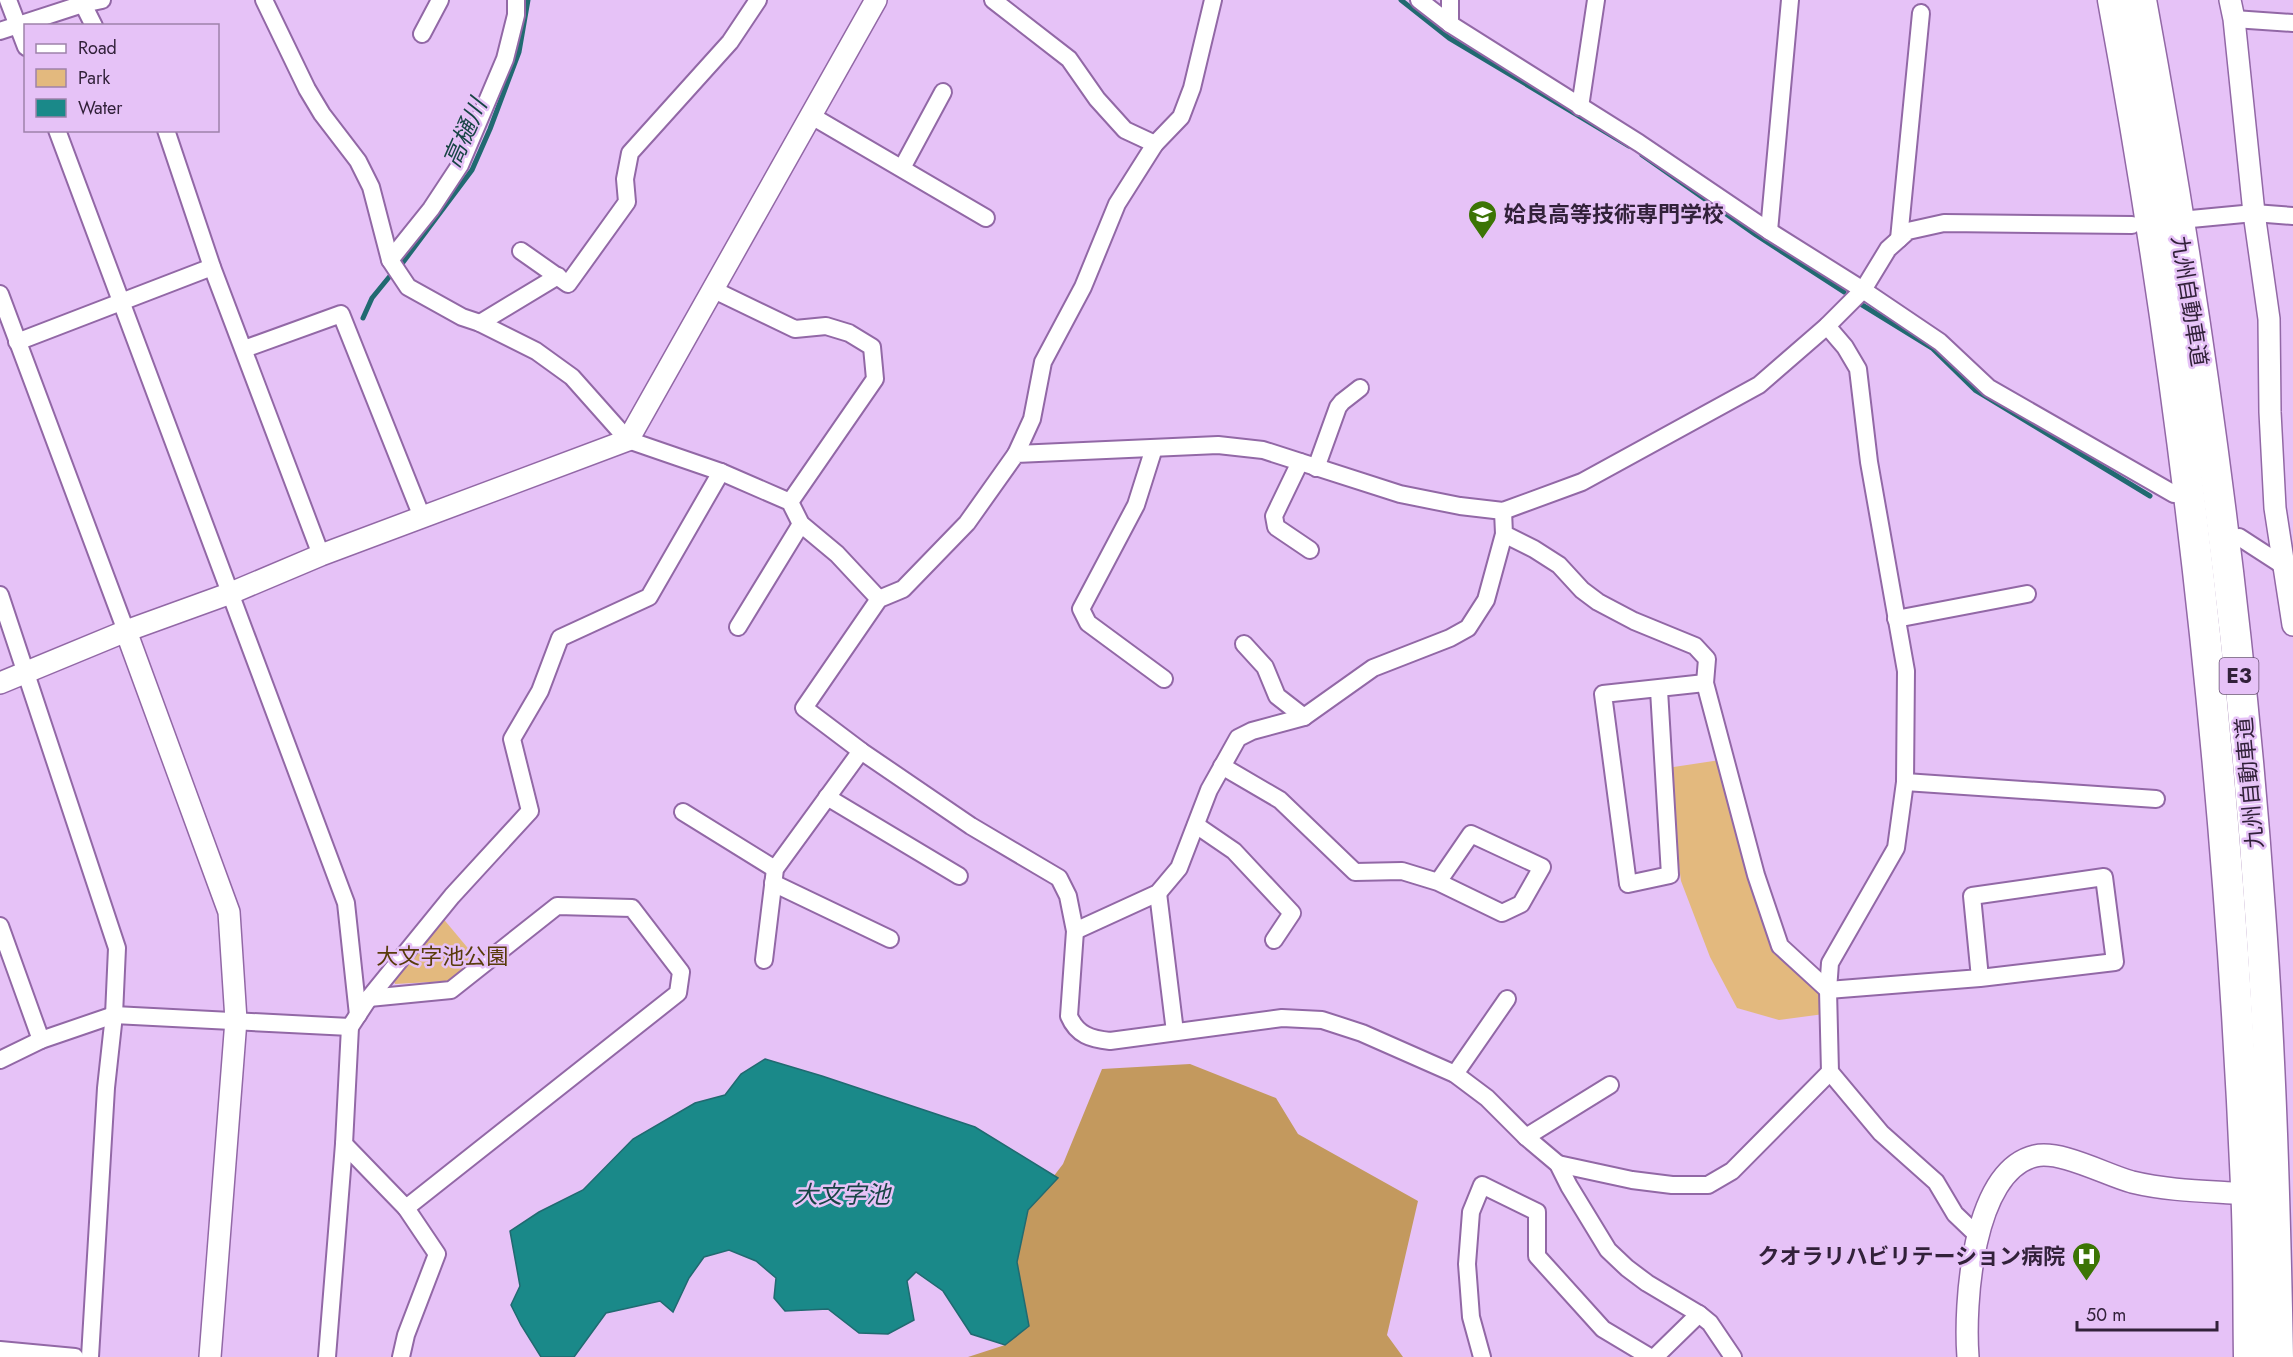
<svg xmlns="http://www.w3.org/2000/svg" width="2293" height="1357" font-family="Jost,'Noto Sans JP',sans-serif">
	<rect width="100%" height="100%" fill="#e6c2f7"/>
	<!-- green -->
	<g fill="#e3b97e">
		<polygon points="1720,760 1777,945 1824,995 1824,1014 1779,1020 1737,1008 1710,957 1681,881 1667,768"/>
		<polygon points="441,916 477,959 450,981 395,984 393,979"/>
	</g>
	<!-- forest -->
	<polygon fill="#c3995e" points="1190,1064 1276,1098 1298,1134 1418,1201 1387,1335 1403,1357 968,1357 1005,1345 1029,1326 1017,1262 1028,1210 1063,1164 1102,1069"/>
	<!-- water -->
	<polygon fill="#1a8989" stroke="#216a71" stroke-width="1.5" points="765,1059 822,1076 975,1127 1058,1178 1028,1210 1017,1262 1029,1326 1005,1345 971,1334 943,1291 916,1272 907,1281 914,1320 888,1334 859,1333 828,1309 785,1311 774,1298 776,1278 756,1261 729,1250 704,1257 689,1278 673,1312 660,1301 606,1313 574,1357 541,1357 521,1325 511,1305 520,1286 510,1231 539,1212 583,1190 633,1139 695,1103 725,1095 741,1074"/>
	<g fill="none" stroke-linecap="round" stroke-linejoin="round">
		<!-- stream -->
		<g stroke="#216a71" stroke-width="5">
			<polyline points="1401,0 1449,38 1629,146"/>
			<polyline points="1642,155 1756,235 1844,292"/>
			<polyline points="401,265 472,170 490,129 519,52 528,0"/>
			<polyline points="1859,303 1932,348 1975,390 2150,496"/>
			<polyline points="363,318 372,298 390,276"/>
		</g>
		<defs>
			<g id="minor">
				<polyline points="8,0 26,47"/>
				<polyline points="264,0 307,89 322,114 358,161 371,187 390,260 408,287 462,317 480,323 536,351 572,377 628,440 721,472 790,502 801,524 837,554 879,599"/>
				<polyline points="993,0 1069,59 1097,99 1125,130 1155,144"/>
				<polyline points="1419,0 1450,24 1639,143 1769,231 1863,290 1940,342 1989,388 2174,494"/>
				<polyline points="1450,0 1450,24"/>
				<polyline points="83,4 94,26"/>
				<polyline points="2234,19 2293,23"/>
				<polyline points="0,31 83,4 102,0"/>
				<polyline points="422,34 440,0"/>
				<polyline points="1580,107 1596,0"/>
				<polyline points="810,115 986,218"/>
				<polyline points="57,130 346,903 358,1015"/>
				<polyline points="166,130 212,267 321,555"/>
				<polyline points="902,168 943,92"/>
				<polyline points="2191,219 2254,213 2293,216"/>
				<polyline points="1769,231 1790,0"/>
				<polyline points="1899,239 1921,13"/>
				<polyline points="521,251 568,284 627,202 625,179 630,153 730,42 758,0"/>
				<polyline points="390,260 431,209 460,165 505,59 516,15 516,0"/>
				<polyline points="712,289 795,329 826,326 849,333 872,347 875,379 790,502"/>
				<polyline points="0,294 126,631"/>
				<polyline points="480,323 558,276"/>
				<polyline points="1827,326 1845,347 1858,369 1869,462 1906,671 1905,782 1896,848 1830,963 1828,990 1830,1072 1881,1133 1936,1182 1955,1214 1978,1236"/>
				<polyline points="17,342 212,267"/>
				<polyline points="244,349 341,314 422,517"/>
				<polyline points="1154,448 1136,505 1081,609 1088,623 1164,679"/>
				<polyline points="1016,454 1032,419 1043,362 1083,287 1117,204 1155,144 1181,117 1192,88 1213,0"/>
				<polyline points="1300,462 1274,516 1276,527 1310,550"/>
				<polyline points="1316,468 1338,407 1342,402 1360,388"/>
				<polyline points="1503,511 1504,534 1534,549 1559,565 1582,590 1598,602 1634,621 1695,646 1707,659 1705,683 1756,875 1780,946 1828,990 1980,978 2115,962 2104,877 1972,896 1980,978"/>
				<polyline points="2239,537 2290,570"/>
				<polyline points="0,595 117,948 114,1015 106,1088 90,1357"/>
				<polyline points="1896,619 2027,594"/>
				<polyline points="738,627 801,524"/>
				<polyline points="1244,644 1265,667 1277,696 1304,717"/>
				<polyline points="1659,690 1670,875 1628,884 1603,694 1705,683"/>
				<polyline points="1222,766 1280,800 1355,872 1402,871 1438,882 1502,913 1521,904 1542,867 1471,834 1438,882"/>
				<polyline points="1905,782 2156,799"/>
				<polyline points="827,797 959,876"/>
				<polyline points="683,812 775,869"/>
				<polyline points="1196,825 1234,851 1292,913 1274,940"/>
				<polyline points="773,883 890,939"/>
				<polyline points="1158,893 1175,1032"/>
				<polyline points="0,926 41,1040"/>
				<polyline points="1075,931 1158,893 1179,868 1209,790 1238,738 1252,731 1304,717 1373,668 1450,638 1468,628 1486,600 1504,534"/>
				<polyline points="764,960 775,869 861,751"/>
				<polyline points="0,1060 41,1040 114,1015 350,1027"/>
				<polyline points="1455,1074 1507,999"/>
				<polyline points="1526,1137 1610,1085"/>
				<polyline points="344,1144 406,1208 678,993 681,972 632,908 557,906 451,990 369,998"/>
				<polyline points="1558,1164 1632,1180 1672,1185 1708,1185 1732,1171 1830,1072"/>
				<polyline points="0,1350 75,1357"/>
				<polyline points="327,1357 344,1144 350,1027 369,998 452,896 530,811 512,739 540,691 560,638 649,597 721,472"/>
				<polyline points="401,1357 406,1335 437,1254 406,1208"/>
				<polyline points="1482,1357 1471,1317 1467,1264 1471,1212 1482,1185 1537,1212 1537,1256 1603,1329 1650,1357"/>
				<polyline points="1655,1357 1699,1314"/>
				<path d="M1733,1357L1710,1323L1699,1314L1647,1283L1627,1268L1608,1250L1569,1186L1558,1164L1526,1137L1487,1098L1455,1074L1362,1033L1322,1020L1282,1018L1110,1041C1091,1039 1077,1035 1069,1016L1075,931L1068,896L1059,878L971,826L861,751L804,708L879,599L903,589L967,523L1016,454L1218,445L1263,450L1400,494L1460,506L1503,511L1582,482L1759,385L1827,326L1863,290L1888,249L1908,231L1944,223L2132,225"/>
			</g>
			<g id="tertiary">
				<polyline points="2230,0 2234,19 2254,213 2269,319 2270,412 2275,508 2293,625"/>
				<polyline points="126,631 229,912 236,1020 210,1357"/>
				<polyline points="0,683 126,631 231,593 321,555 628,440 876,0"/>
				<path d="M1968,1357C1964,1305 1972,1171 2035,1156C2061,1150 2106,1175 2132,1182C2165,1190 2198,1191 2232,1193"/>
			</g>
			<g id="motorway">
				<path d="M2113,0C2185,391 2229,788 2246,1185C2249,1243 2248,1300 2249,1357"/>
				<path d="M2141,0C2196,300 2239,607 2260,911C2271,1060 2275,1208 2278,1357"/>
			</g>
		</defs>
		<!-- minor casing -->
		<use href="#minor" stroke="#9268a6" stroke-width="20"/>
		<!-- tertiary casing -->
		<use href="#tertiary" stroke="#9268a6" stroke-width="24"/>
		<!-- motorway casing -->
		<use href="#motorway" stroke="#9268a6" stroke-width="33"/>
		<!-- minor -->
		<use href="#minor" stroke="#fff" stroke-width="16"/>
		<!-- tertiary -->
		<use href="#tertiary" stroke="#fff" stroke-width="21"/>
		<!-- motorway -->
		<use href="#motorway" stroke="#fff" stroke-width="30"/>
	</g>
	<!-- icons -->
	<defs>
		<symbol id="school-pin" viewBox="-11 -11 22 30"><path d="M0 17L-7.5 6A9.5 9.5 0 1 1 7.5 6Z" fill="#3c7505" stroke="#e6c2f7"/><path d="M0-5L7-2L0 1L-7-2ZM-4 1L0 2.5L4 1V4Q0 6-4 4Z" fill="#fff"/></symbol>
		<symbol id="hospital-pin" viewBox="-11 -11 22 30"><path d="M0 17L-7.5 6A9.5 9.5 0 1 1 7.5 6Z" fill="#3c7505" stroke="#e6c2f7"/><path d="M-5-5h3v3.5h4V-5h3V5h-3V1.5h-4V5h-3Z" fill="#fff"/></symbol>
	</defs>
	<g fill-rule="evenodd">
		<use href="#school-pin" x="1466" y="198" width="33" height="45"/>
		<use href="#hospital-pin" x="2070" y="1240" width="33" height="45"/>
	</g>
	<g text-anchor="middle" stroke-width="5" stroke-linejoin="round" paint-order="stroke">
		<!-- shield labels -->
		<rect fill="#e6c2f7" stroke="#685173" stroke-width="1.5" x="2219.5" y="658" width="39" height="36" rx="4.5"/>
		<g font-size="21" font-weight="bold" fill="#32213a">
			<text x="2239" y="683">E3</text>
		</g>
		<!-- poi labels -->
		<g font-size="22" font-weight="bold" fill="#32213a" stroke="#e6c2f7" text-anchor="start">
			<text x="1504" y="222">姶良高等技術専門学校</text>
			<text x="2065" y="1264" text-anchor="end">クオラリハビリテーション病院</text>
		</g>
		<!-- street labels -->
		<g font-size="22" fill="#32213a" stroke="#e6c2f7">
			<text transform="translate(2190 301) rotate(81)" y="8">九州自動車道</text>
			<text transform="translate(2249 783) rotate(-95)" y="8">九州自動車道</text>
		</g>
		<!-- park labels -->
		<g font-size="22" fill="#583b0a" stroke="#e6c2f7">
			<text x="442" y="964">大文字池公園</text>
		</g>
		<!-- water labels -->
		<g font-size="24" font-style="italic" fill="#174444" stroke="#e6c2f7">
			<text transform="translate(465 133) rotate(-66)" y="8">高樋川</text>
			<text x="842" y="1203">大文字池</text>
		</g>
	</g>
	<!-- legend -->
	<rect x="24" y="24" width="195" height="108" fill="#e6c2f7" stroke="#9e82ab" stroke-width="1.5"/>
	<rect x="36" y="44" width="30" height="9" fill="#ffffff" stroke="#9e82ab" stroke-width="1.5"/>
	<text x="78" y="54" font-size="18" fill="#32213a">Road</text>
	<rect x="36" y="69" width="30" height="18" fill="#e3b97e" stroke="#9e82ab" stroke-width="1.5"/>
	<text x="78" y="84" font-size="18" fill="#32213a">Park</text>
	<rect x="36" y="99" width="30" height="18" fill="#1a8989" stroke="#9e82ab" stroke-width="1.5"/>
	<text x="78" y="114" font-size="18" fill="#32213a">Water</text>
	<!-- scale -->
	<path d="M2077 1321v9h140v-9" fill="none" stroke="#32213a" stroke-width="3"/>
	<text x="2086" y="1321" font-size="18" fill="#32213a" stroke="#e6c2f7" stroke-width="4.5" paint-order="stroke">50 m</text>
</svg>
